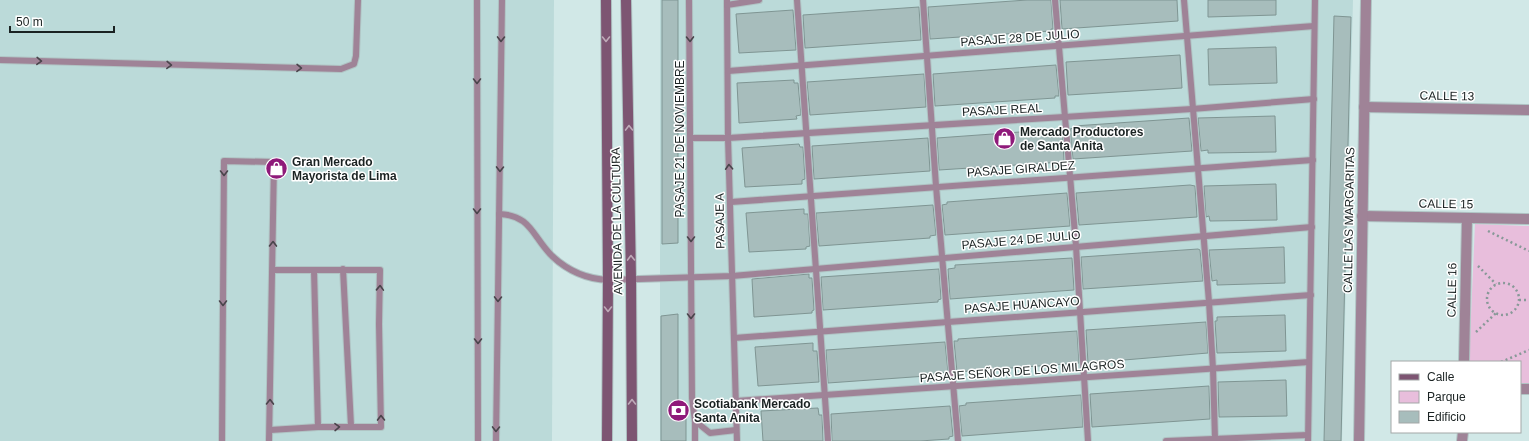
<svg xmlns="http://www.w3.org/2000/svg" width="1529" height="441" font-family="Arial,sans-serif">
	<rect width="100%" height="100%" fill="#d1e8e7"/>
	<!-- built -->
	<g fill="#bbdad9">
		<polygon points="0,0 554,0 552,441 0,441"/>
		<polygon points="660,0 1353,0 1342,441 660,441"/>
	</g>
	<!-- green -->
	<polygon fill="#e8bedc" points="1475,224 1529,226 1529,385 1520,384 1520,362 1469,362"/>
	<!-- building -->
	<g fill="#a7bdbc" stroke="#7f9593">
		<polygon points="662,0 678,0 678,243 662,244"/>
		<polygon points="1027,0 1051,0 1053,29 1051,29 1051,31 930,39 928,7"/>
		<polygon points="1060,0 1177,0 1178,21 1062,29"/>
		<polygon points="1208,0 1276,0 1276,15 1208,17"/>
		<polygon points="919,7 921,40 805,48 803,15"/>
		<polygon points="793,10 796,50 739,53 736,14"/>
		<polygon points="1334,16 1351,17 1341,441 1324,441"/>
		<polygon points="1276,47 1277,83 1209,85 1208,49"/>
		<polygon points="1180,55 1182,88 1068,95 1066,62"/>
		<polygon points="1056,65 1059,96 1055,96 1055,98 935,106 933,74"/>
		<polygon points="924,74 926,107 810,115 807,82"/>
		<polygon points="794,80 794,83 798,83 801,115 796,116 797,119 739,123 737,83"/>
		<polygon points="1275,116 1276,152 1208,153 1208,150 1201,151 1198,118"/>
		<polygon points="1189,118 1192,151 1073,159 1070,129 1074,128 1074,126"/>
		<polygon points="1062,129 1064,160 1063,162 939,170 937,138"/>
		<polygon points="928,138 930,171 814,179 812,146"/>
		<polygon points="799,144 800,147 803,147 805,179 802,180 802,184 745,187 742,148"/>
		<polygon points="1276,184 1277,220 1210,221 1209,216 1206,217 1204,186"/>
		<polygon points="1190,185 1195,186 1197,217 1079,225 1076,193"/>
		<polygon points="1067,193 1070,226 945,235 942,205 947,204 947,202"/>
		<polygon points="933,205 936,235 930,236 930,238 819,246 816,213"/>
		<polygon points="804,209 804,214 808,214 810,246 806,247 806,249 749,252 746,213"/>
		<polygon points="1284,247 1285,283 1217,285 1217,280 1212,281 1209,250"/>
		<polygon points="1198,249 1200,250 1203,281 1083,289 1081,257"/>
		<polygon points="1072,258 1074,290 950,299 948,269 955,268 955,265"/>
		<polygon points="939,269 941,299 938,300 938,302 823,310 821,277"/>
		<polygon points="809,274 809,278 812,278 814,310 812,311 812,313 754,317 752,279"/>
		<polygon points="678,314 678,416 686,416 686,441 661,441 661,316"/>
		<polygon points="1285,315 1286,351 1217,353 1215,321 1217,321 1217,317"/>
		<polygon points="1206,322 1208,353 1088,363 1086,330"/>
		<polygon points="1077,331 1079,363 957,372 954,341 958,341 958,339"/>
		<polygon points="945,342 948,372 941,373 941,375 828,383 826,350"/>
		<polygon points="813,343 813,351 817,351 819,382 758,386 755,347"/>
		<polygon points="1286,380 1287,416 1219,417 1218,382"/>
		<polygon points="1209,386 1210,419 1092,427 1090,394"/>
		<polygon points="1081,395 1083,427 962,436 959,406 966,405 966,403"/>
		<polygon points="950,406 953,436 949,437 949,439 920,441 832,441 831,414"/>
		<polygon points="818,408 819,415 822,415 823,441 763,441 761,411"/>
	</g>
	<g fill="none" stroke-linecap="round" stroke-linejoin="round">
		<defs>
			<g id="service">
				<polyline points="477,0 478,441"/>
				<polyline points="689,0 692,398 695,421 695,441"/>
				<polyline points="727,0 728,138 737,441"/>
				<polyline points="797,0 828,441"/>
				<polyline points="923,0 936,186 958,441"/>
				<polyline points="1055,0 1076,246 1088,441"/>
				<polyline points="1184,0 1209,302 1213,369 1215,439"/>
				<polyline points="727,5 759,0"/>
				<polyline points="0,60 341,69 354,64 356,56 358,0"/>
				<polyline points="728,71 1314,26"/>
				<polyline points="691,138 728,138 1192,109 1314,99"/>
				<polyline points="731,202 1313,160"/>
				<path d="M499,214C531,215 532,236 552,256C567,270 587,279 608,280L732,276L1312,227"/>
				<polyline points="343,269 351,426"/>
				<polyline points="314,270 318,427"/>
				<polyline points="734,338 1311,295"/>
				<polyline points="736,401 1309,362"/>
				<polyline points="695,421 710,433 736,430"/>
				<polyline points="270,430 318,427 381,427 379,324 380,270 273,270"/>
				<polyline points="222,441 224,161 274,162 269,441"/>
				<polyline points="496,441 502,0"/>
				<polyline points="1166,441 1308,435"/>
				<polyline points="1308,441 1315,0"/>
			</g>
			<g id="minor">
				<polyline points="1364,107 1529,110"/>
				<polyline points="1362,216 1529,219"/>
				<polyline points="1464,362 1467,218"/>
				<polyline points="1520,389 1529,389"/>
				<polyline points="1359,441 1366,0"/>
				<polyline points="1462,441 1463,432"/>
			</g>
			<g id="secondary">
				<polyline points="606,0 608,280 607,441"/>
				<polyline points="626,0 631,279 632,441"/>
			</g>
		</defs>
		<!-- service casing -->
		<use href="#service" stroke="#b0c4c4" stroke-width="8"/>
		<!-- minor casing -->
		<use href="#minor" stroke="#b0c4c4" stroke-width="12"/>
		<!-- secondary casing -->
		<use href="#secondary" stroke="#b0c4c4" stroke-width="12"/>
		<!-- path -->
		<g stroke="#889998" stroke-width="2.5" stroke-dasharray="2 3" stroke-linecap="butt">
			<polyline points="1488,231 1529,251"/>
			<polyline points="1478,266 1496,284"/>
			<circle cx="1503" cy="299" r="16"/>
			<polyline points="1519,300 1529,300"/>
			<polyline points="1476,332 1496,313"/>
			<polyline points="1501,362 1529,350"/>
		</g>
		<!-- service -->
		<use href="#service" stroke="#9f8397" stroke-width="6"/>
		<!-- minor -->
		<use href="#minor" stroke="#9f8397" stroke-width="10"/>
		<!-- secondary -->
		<use href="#secondary" stroke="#7d5572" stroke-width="10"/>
	</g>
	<!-- one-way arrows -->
	<defs><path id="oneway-chevron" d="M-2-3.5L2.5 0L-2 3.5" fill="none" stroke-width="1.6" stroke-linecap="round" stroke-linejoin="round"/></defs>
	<g stroke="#49444b">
		<use href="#oneway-chevron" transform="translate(501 39) rotate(91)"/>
		<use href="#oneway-chevron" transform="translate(690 39) rotate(89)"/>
		<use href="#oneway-chevron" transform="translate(39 61) rotate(2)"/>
		<use href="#oneway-chevron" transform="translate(169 65) rotate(2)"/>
		<use href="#oneway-chevron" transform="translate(299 68) rotate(1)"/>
		<use href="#oneway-chevron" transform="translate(477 81) rotate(90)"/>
		<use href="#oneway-chevron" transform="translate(729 167) rotate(-93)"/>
		<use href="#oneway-chevron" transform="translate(500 169) rotate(91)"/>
		<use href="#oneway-chevron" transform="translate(224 173) rotate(90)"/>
		<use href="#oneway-chevron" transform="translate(477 211) rotate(90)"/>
		<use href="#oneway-chevron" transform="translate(691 239) rotate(90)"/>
		<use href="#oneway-chevron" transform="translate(273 244) rotate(-89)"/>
		<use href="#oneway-chevron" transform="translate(380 288) rotate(-88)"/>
		<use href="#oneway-chevron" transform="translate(498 299) rotate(91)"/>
		<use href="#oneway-chevron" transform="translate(223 303) rotate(90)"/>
		<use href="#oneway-chevron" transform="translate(691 316) rotate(90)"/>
		<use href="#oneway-chevron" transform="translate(478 341) rotate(90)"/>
		<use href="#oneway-chevron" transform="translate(270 402) rotate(-89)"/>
		<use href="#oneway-chevron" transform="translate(381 418) rotate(-91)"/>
		<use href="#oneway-chevron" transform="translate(337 427) rotate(-1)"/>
		<use href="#oneway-chevron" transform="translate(496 429) rotate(91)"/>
	</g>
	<g stroke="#beaab8">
		<use href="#oneway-chevron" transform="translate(606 39) rotate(90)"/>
		<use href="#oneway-chevron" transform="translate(629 128) rotate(-91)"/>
		<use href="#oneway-chevron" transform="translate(631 258) rotate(-91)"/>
		<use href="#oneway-chevron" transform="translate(608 309) rotate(90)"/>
		<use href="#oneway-chevron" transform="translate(632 402) rotate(-90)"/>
	</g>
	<!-- icons -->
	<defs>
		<symbol id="shop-disc" viewBox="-11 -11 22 22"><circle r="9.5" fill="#8f1a7a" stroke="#fff"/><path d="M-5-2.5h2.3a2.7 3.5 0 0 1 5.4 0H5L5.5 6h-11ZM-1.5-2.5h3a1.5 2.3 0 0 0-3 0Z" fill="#fff"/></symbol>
		<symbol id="bank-disc" viewBox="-11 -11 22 22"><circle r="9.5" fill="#8f1a7a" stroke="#fff"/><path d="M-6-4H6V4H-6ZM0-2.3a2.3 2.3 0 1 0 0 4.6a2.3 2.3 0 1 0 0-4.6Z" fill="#fff"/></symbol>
	</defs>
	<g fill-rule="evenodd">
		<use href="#shop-disc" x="992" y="126" width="25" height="25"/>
		<use href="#shop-disc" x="264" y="156" width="25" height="25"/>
		<use href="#bank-disc" x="666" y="398" width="25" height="25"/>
	</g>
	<g text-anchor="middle" stroke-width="3" stroke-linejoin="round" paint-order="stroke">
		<!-- street labels -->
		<g font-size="12" fill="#1a2222" stroke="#fff">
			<text transform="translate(1020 38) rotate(-4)" y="4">PASAJE 28 DE JULIO</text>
			<text transform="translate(1447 96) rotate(1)" y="4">CALLE 13</text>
			<text transform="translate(1002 110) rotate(-3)" y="4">PASAJE REAL</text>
			<text transform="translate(680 139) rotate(-90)" y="4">PASAJE 21 DE NOVIEMBRE</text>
			<text transform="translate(1021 169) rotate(-4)" y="4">PASAJE GIRALDEZ</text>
			<text transform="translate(1446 204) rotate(1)" y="4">CALLE 15</text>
			<text transform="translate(1349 220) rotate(-89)" y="4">CALLE LAS MARGARITAS</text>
			<text transform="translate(617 221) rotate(-91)" y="4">AVENIDA DE LA CULTURA</text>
			<text transform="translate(720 221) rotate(-91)" y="4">PASAJE A</text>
			<text transform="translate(1021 240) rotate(-5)" y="4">PASAJE 24 DE JULIO</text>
			<text transform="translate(1452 290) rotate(-89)" y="4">CALLE 16</text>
			<text transform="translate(1022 305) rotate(-4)" y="4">PASAJE HUANCAYO</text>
			<text transform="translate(1022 371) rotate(-4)" y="4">PASAJE SEÑOR DE LOS MILAGROS</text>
		</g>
		<!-- poi labels -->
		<g font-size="12" font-weight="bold" fill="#1a2222" stroke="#fff" text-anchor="start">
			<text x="1020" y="136">Mercado Productores<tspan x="1020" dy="14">de Santa Anita</tspan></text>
			<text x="292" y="166">Gran Mercado<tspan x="292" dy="14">Mayorista de Lima</tspan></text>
			<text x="694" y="408">Scotiabank Mercado<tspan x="694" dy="14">Santa Anita</tspan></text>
		</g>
	</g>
	<!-- legend -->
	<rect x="1391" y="361" width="130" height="72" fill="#ffffff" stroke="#a3a7a7"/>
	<rect x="1399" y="374" width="20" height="6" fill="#7d5572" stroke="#a3a7a7"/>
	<text x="1427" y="381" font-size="12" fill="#1a2222">Calle</text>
	<rect x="1399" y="391" width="20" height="12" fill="#e8bedc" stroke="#a3a7a7"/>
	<text x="1427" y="401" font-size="12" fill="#1a2222">Parque</text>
	<rect x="1399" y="411" width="20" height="12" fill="#a7bdbc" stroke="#a3a7a7"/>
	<text x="1427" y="421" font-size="12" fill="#1a2222">Edificio</text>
	<!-- scale -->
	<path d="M10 26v6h104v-6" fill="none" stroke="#1a2222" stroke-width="2"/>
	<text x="16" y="26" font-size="12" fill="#1a2222" stroke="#ffffff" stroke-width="3" paint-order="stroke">50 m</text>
</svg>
